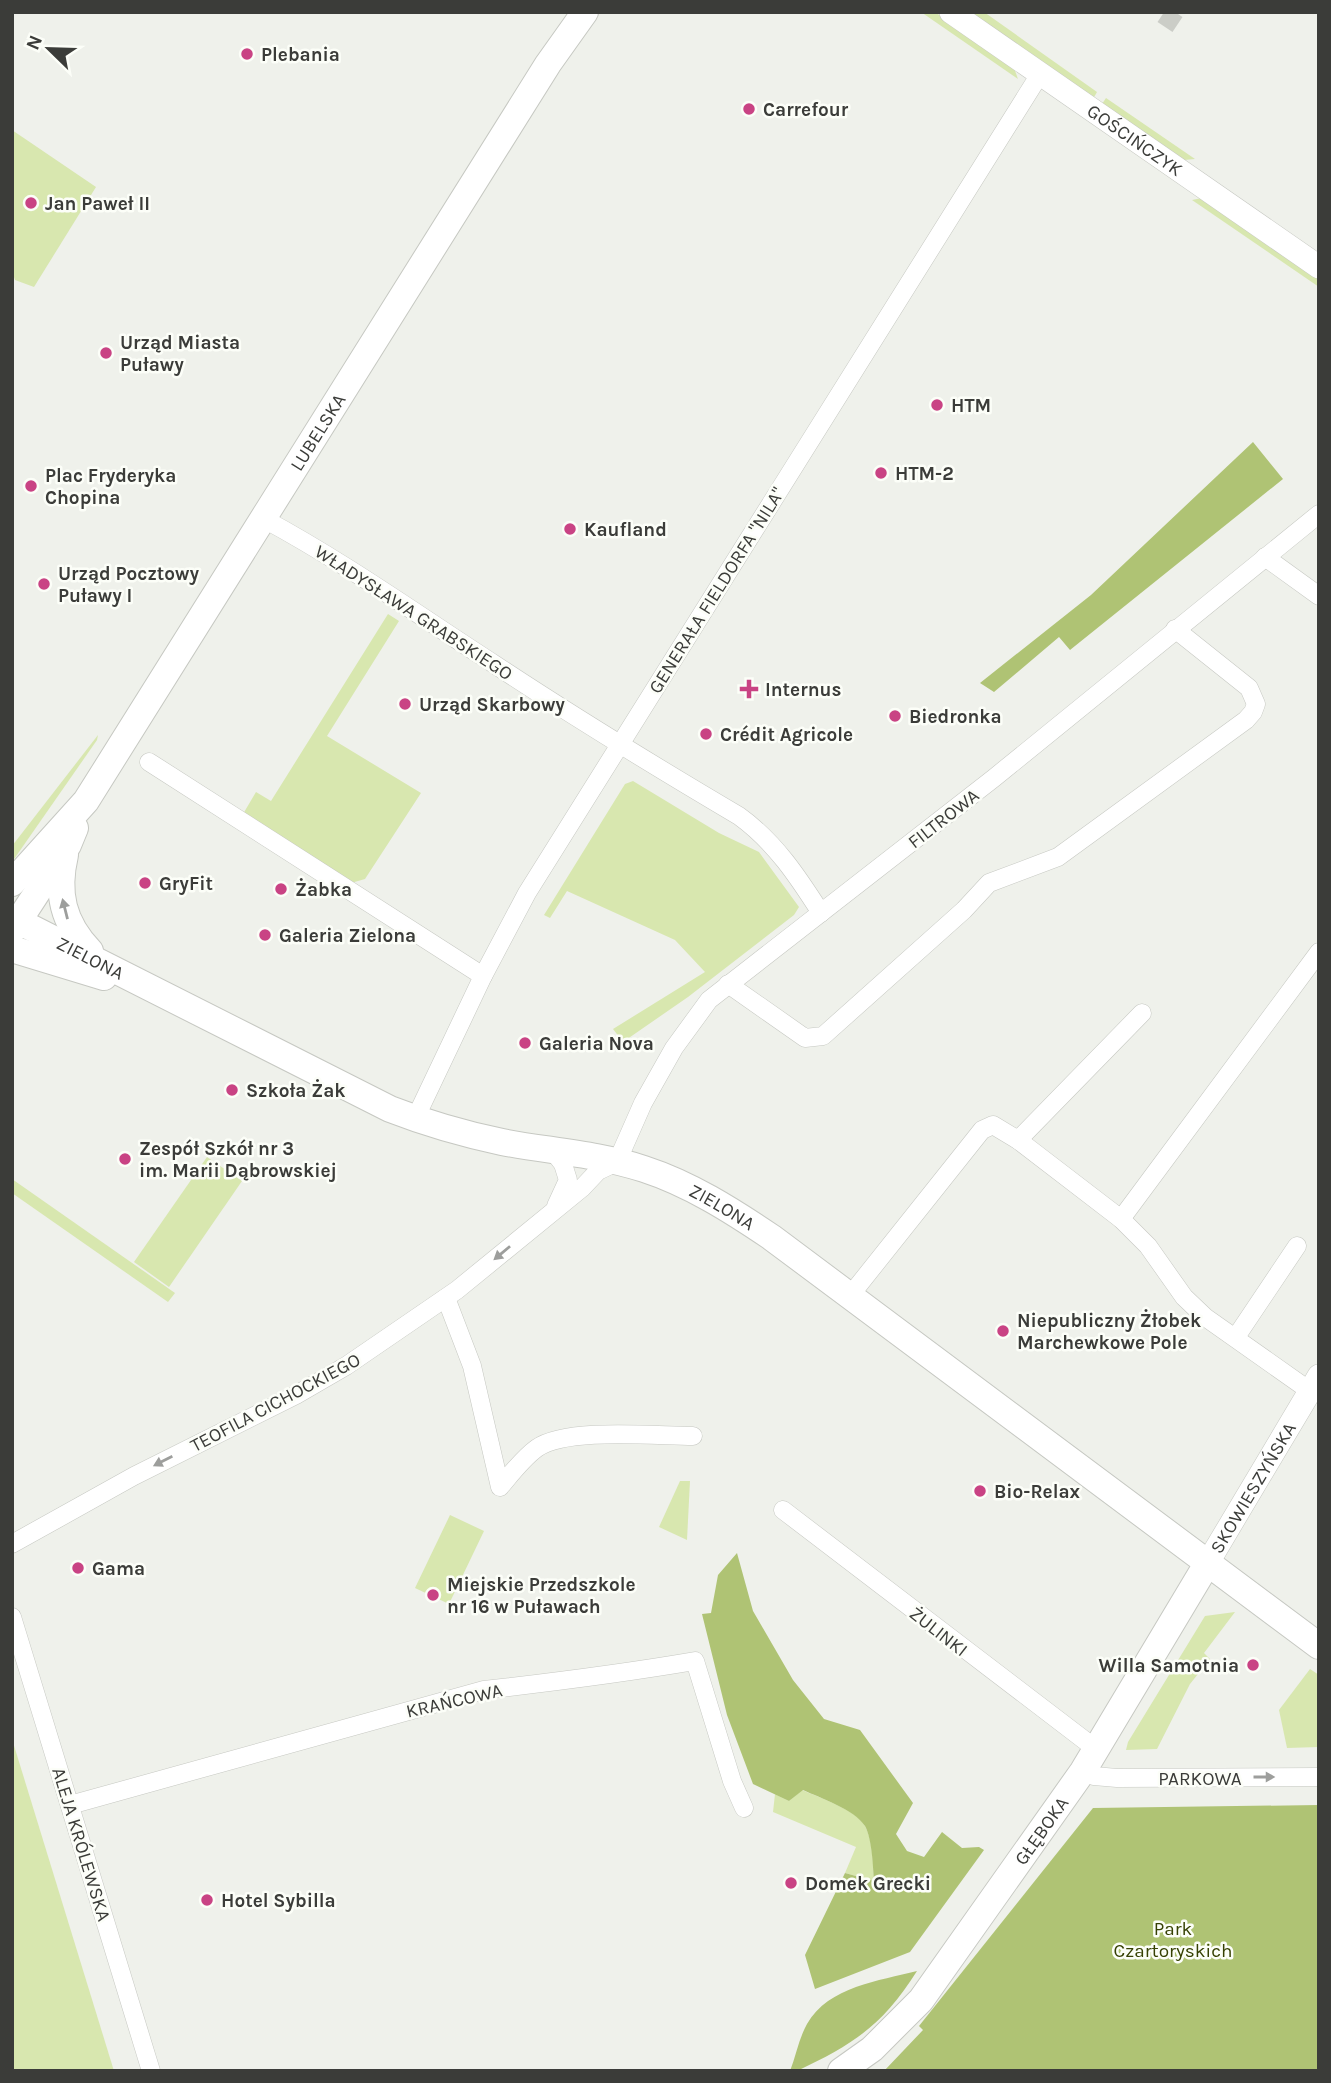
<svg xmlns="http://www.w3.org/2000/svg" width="1331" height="2083" font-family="Karla,sans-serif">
	<rect width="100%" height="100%" fill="#eff1eb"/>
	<!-- green -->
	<g fill="#d8e7af">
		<polygon points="921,12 935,12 1003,59 1014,68 1018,79"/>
		<polygon points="969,12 984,12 1097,92 1093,99"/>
		<polygon points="1106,98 1195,159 1184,160 1102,104"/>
		<polygon points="12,130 96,187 34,287 15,280 12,271"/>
		<polygon points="1202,198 1319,278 1319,287 1192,200"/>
		<polygon points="388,614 399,621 327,736 421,793 365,879 351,883 243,814 256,792 271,801"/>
		<polygon points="98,735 97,740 12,862 12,846"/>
		<polygon points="633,781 719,833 759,852 799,907 794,915 688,997 623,1042 613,1029 705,972 675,940 567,891 550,918 544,915 625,784"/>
		<polygon points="207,1157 242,1181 169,1287 134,1262"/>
		<polygon points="12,1179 175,1293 168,1302 12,1193"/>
		<polygon points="680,1481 690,1481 687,1540 659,1527"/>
		<polygon points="450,1515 484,1531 449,1604 415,1588"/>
		<polygon points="1235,1612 1204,1653 1210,1659 1190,1684 1157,1749 1126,1750 1128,1742 1205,1616"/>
		<polygon points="1310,1669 1319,1675 1319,1747 1287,1748 1279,1710"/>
		<polygon points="12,1739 114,2071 12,2071"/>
		<path d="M802,1790C820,1798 855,1809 865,1826C873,1841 873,1865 874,1881L845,1873L856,1847L773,1812L775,1794L789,1801Z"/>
	</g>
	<!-- forest -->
	<g fill="#afc374">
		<polygon points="1253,442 1283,479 1070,650 1059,637 994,692 980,683 1091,595"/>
		<path d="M737,1553L753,1611L793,1680L824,1719L860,1730L913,1803L896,1834L907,1851L924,1857L942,1832L962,1848L979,1847L984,1850L910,1952L815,1989L805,1955L845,1873L874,1881C873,1866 872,1839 865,1826C854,1809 820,1798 803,1790L789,1801L753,1784L727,1715L702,1614L711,1613L718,1575Z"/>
		<polygon points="1319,1805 1319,2071 884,2071 923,2030 919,2026 1093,1808"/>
		<path d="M917,1971C883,2025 854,2044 797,2071H790C796,2056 799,2038 807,2024C829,1986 879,1981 917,1971Z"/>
	</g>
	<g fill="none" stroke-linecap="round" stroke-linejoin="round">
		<!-- minor-tunnel -->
		<polyline stroke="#cbcdc7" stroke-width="18" stroke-dasharray="18 9" stroke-linecap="butt" points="1165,27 1175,12"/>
		<defs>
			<g id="minor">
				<path d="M264,519C344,562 418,615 494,664C574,717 656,767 739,816C775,842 798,877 821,913"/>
				<polyline points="1265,557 1319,596"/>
				<polyline points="149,762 483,976"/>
				<polyline points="728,984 805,1038 823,1036 964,910 989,883 1058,857 1246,720 1253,712 1256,704 1249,688 1175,629"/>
				<polyline points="415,1119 483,976 527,893 1040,74"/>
				<polyline points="1018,1140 1142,1013"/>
				<polyline points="553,1151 563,1164 568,1180 556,1206"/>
				<polyline points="1121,1219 1319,952"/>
				<polyline points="849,1297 982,1130 993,1125 1018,1140 1121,1219 1148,1246 1184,1297 1205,1317 1310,1391"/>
				<path d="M446,1298L472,1366L500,1487C511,1474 523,1458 537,1448C567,1427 656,1436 693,1436"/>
				<polyline points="1236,1337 1297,1246"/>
				<polyline points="783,1510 1096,1749"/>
				<polyline points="12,1544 134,1476 296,1395 346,1366 457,1290 582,1188 598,1171 617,1162 643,1103 674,1048 709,1000 994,778 1319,514"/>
				<polyline points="12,1617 151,2071"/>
				<polyline points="1083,1771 1094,1776 1117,1778 1319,1777"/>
				<path d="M70,1805L484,1690C554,1682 625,1673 695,1661L732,1781L744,1808"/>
			</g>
			<g id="tertiary">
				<path id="s1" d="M951,12L1319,267"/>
				<path id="s2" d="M1207,1564L1319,1376"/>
			</g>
			<g id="secondary">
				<path d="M65,855C56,893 63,923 90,951"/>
				<path id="s3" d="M12,883L86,801L548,64L585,12"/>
				<path id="s4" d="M12,918L390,1109C426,1123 464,1134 502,1142C549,1151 598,1154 644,1169C690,1184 731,1210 771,1237L1319,1646"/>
				<polyline points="12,931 68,845 75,828"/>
				<polyline points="12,949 104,977"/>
				<path id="s5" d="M841,2071L872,2049L921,2000L1083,1771L1207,1564"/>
			</g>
		</defs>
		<!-- minor casing -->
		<use href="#minor" stroke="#c6c8c2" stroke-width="19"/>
		<!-- tertiary casing -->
		<use href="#tertiary" stroke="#c6c8c2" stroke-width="24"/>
		<!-- secondary casing -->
		<use href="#secondary" stroke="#c6c8c2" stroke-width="28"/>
		<!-- minor -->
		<use href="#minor" stroke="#fff" stroke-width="18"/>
		<!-- tertiary -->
		<use href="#tertiary" stroke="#fff" stroke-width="23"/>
		<!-- secondary -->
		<use href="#secondary" stroke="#fff" stroke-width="26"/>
	</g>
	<!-- one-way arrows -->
	<defs><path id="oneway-solid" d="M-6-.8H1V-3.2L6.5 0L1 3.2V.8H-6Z" transform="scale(1.75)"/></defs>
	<g fill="#9d9e9c">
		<use href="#oneway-solid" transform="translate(65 909) rotate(-104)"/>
		<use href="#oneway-solid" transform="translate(502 1253) rotate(140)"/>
		<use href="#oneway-solid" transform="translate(163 1461) rotate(153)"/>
		<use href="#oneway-solid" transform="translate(1264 1777)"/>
	</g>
	<!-- markers -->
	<g fill="#c94384" stroke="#fcfef8" stroke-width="2.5">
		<circle cx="247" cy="54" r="7"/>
		<circle cx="749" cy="109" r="7"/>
		<circle cx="31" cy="203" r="7"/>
		<circle cx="106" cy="353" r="7"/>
		<circle cx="937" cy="405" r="7"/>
		<circle cx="881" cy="473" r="7"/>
		<circle cx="31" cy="486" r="7"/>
		<circle cx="570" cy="529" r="7"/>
		<circle cx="44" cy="584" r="7"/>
		<path d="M745.5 678.5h7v7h7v7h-7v7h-7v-7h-7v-7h7z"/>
		<circle cx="405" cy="704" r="7"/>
		<circle cx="895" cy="716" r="7"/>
		<circle cx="706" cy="734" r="7"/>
		<circle cx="145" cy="883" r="7"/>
		<circle cx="281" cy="889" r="7"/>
		<circle cx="265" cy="935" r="7"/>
		<circle cx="525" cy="1043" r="7"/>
		<circle cx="232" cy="1090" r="7"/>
		<circle cx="125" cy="1159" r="7"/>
		<circle cx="1003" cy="1331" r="7"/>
		<circle cx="980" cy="1491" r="7"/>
		<circle cx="78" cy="1568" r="7"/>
		<circle cx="433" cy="1595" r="7"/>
		<circle cx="1253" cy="1665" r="7"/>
		<circle cx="791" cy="1883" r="7"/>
		<circle cx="207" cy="1900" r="7"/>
	</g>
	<g text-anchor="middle" stroke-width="5" stroke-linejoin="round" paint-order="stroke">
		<!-- poi labels -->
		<g font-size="19" font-weight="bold" fill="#3b3c39" stroke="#fcfef8" text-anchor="start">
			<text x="261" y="61">Plebania</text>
			<text x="763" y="116">Carrefour</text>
			<text x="45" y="210">Jan Paweł II</text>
			<text x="120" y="349">Urząd Miasta<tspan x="120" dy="22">Puławy</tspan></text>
			<text x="951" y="412">HTM</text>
			<text x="895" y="480">HTM-2</text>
			<text x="45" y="482">Plac Fryderyka<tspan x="45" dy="22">Chopina</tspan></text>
			<text x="584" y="536">Kaufland</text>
			<text x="58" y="580">Urząd Pocztowy<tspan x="58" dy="22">Puławy I</tspan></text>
			<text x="765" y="696">Internus</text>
			<text x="419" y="711">Urząd Skarbowy</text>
			<text x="909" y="723">Biedronka</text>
			<text x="720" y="741">Crédit Agricole</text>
			<text x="159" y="890">GryFit</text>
			<text x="295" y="896">Żabka</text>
			<text x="279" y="942">Galeria Zielona</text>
			<text x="539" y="1050">Galeria Nova</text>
			<text x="246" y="1097">Szkoła Żak</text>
			<text x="139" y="1155">Zespół Szkół nr 3<tspan x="139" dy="22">im. Marii Dąbrowskiej</tspan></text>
			<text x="1017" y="1327">Niepubliczny Żłobek<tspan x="1017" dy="22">Marchewkowe Pole</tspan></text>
			<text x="994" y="1498">Bio-Relax</text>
			<text x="92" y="1575">Gama</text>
			<text x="447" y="1591">Miejskie Przedszkole<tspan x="447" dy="22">nr 16 w Puławach</tspan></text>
			<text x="1239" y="1672" text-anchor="end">Willa Samotnia</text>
			<text x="805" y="1890">Domek Grecki</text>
			<text x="221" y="1907">Hotel Sybilla</text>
		</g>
		<!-- street labels -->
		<g font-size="19" fill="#3b3c39" stroke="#fcfef8">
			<text dy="7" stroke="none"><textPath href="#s1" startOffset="224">GOŚCIŃCZYK</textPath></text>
			<text dy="7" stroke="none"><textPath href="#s3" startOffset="546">LUBELSKA</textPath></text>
			<text transform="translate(716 590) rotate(-58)" y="7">GENERAŁA FIELDORFA "NILA"</text>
			<text transform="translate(414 612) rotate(33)" y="7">WŁADYSŁAWA GRABSKIEGO</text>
			<text transform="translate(943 818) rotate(-38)" y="7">FILTROWA</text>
			<text dy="7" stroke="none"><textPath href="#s4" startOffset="88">ZIELONA</textPath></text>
			<text dy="7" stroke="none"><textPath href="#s4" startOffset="772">ZIELONA</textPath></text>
			<text transform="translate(275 1402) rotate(-28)" y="7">TEOFILA CICHOCKIEGO</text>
			<text dy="7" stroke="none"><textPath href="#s2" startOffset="89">SKOWIESZYŃSKA</textPath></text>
			<text transform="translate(939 1631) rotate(38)" y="7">ŻULINKI</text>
			<text transform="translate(454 1700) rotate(-13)" y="7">KRAŃCOWA</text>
			<text x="1200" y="1785">PARKOWA</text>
			<text dy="7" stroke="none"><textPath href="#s5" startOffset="315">GŁĘBOKA</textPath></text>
			<text transform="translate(82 1844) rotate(73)" y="7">ALEJA KRÓLEWSKA</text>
		</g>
		<!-- park labels -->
		<g font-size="19" fill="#364103" stroke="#fcfef8">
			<text x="1173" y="1935">Park<tspan x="1173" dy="22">Czartoryskich</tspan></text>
		</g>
	</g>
	<!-- border -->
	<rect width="1331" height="2083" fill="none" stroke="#3b3c39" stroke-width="28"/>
	<!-- north arrow -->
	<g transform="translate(49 49) rotate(293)" stroke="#fcfef8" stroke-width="5" paint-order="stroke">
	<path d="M0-5L12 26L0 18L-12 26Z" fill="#3b3c39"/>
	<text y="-10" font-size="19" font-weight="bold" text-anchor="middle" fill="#3b3c39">N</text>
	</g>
</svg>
